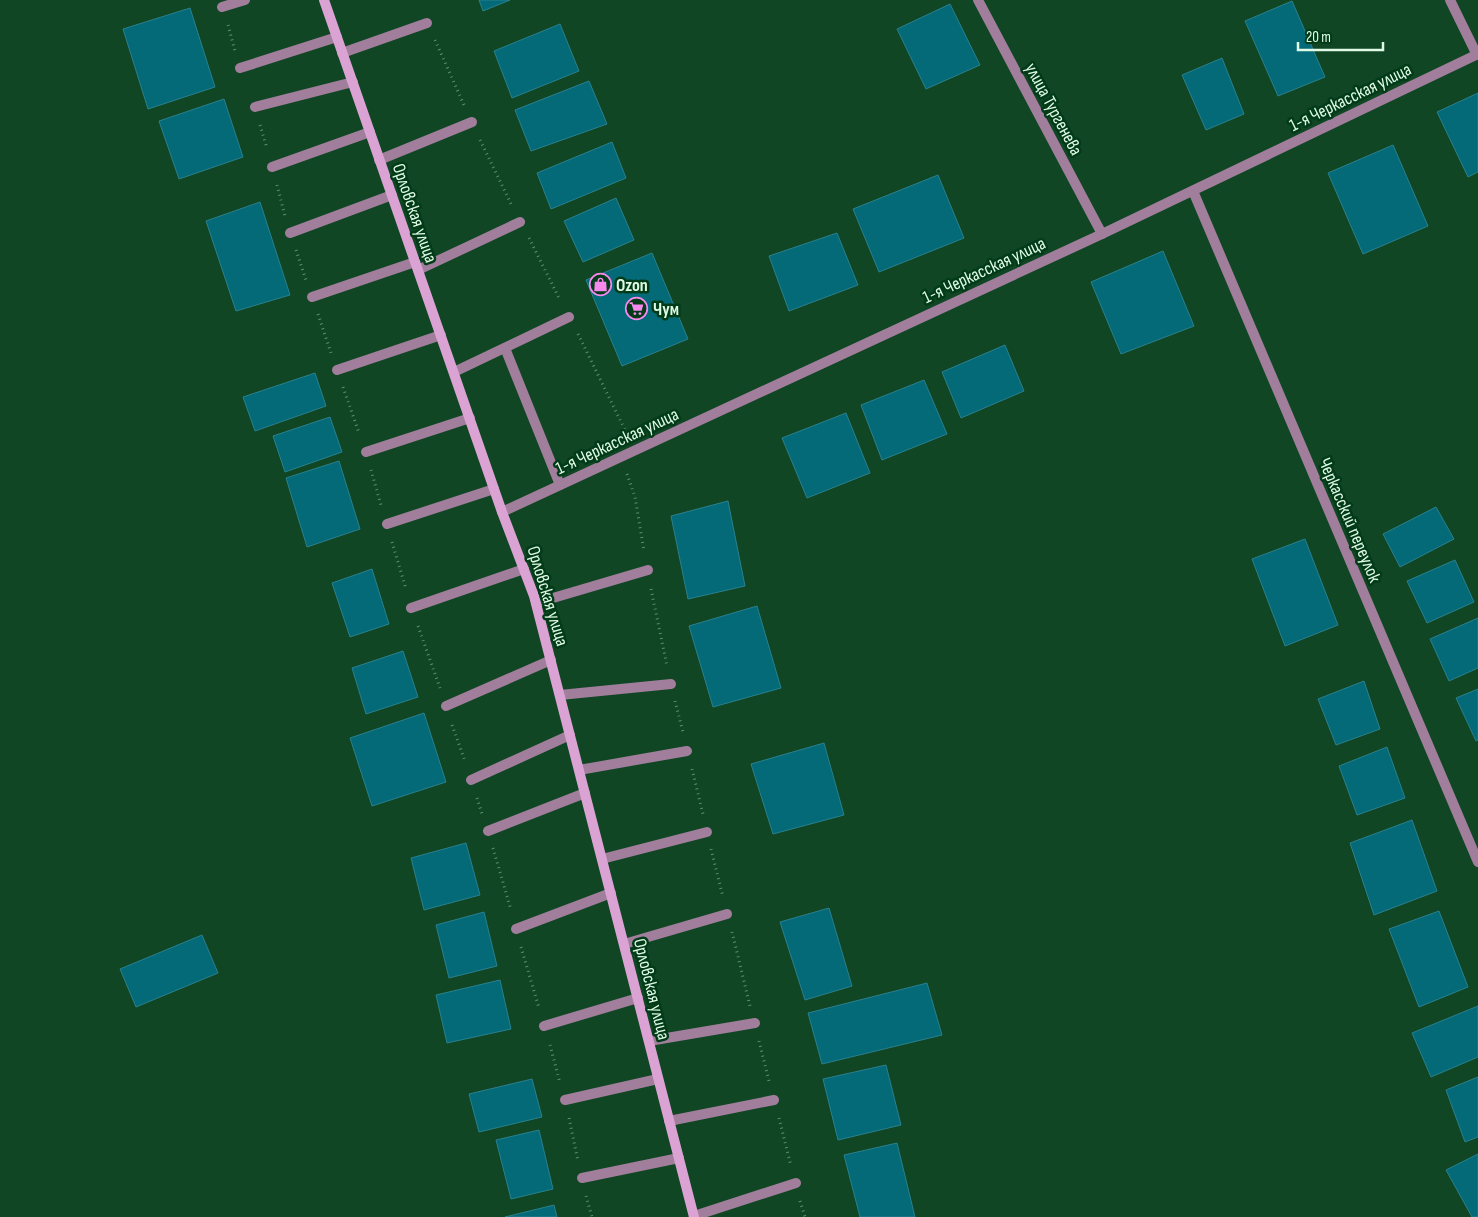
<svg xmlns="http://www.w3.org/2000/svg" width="1478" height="1217" font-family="'Sofia Sans Condensed',sans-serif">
	<rect width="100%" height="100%" fill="#104623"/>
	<!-- building -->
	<g fill="#046a78" stroke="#2a808e">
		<polygon points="479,0 510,0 483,11"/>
		<polygon points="1292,1 1325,77 1278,96 1245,21"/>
		<polygon points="950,4 980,65 926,89 897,29"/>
		<polygon points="190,8 215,87 148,109 123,29"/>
		<polygon points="560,24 579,71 512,98 494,51"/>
		<polygon points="1222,58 1244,114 1206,130 1182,75"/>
		<polygon points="589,81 607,124 531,151 515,110"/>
		<polygon points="1478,93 1478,172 1468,177 1437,112"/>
		<polygon points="224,99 243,157 179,179 159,121"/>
		<polygon points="612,142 626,178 551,209 537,173"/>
		<polygon points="1393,145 1428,226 1363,254 1328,173"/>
		<polygon points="938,175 964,238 879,272 853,209"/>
		<polygon points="616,198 634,240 583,262 564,221"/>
		<polygon points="260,202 290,295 236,311 206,221"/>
		<polygon points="837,233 858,285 789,311 769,256"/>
		<polygon points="1163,251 1194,326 1121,354 1091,282"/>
		<polygon points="652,253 688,339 622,366 586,280"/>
		<polygon points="1005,345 1024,391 961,418 942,372"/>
		<polygon points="315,373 326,406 255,431 243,397"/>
		<polygon points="924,380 947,434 882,460 861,405"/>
		<polygon points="846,413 870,473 807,498 782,438"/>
		<polygon points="330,417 342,452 285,472 273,436"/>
		<polygon points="339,461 360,529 307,547 286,478"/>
		<polygon points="728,501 745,586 688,599 671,516"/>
		<polygon points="1436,507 1454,539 1400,567 1383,534"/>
		<polygon points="1305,539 1338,625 1285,646 1252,559"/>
		<polygon points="1455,560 1474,602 1427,623 1407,581"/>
		<polygon points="372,569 389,624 350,637 332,583"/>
		<polygon points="757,606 781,688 713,707 689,626"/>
		<polygon points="1478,618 1478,668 1449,681 1430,639"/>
		<polygon points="403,651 418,697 366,714 352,668"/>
		<polygon points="1364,681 1380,729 1336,745 1318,699"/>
		<polygon points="1478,689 1478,740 1476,741 1456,698"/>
		<polygon points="424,713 446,782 372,806 350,738"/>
		<polygon points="824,743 844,815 773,834 751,764"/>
		<polygon points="1387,747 1405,798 1357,815 1339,766"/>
		<polygon points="1412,820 1437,891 1374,915 1350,843"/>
		<polygon points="466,843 480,895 424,910 411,858"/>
		<polygon points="829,908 852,986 805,1000 780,922"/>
		<polygon points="1439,911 1468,987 1419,1007 1389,929"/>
		<polygon points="484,912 497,966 449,978 436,925"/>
		<polygon points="202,935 218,973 136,1007 120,969"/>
		<polygon points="500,980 511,1029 447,1043 436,995"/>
		<polygon points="927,983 942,1035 822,1064 808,1013"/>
		<polygon points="1478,1006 1478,1057 1431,1077 1412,1033"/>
		<polygon points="886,1065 901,1125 838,1140 823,1079"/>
		<polygon points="1478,1077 1478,1137 1465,1142 1446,1090"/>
		<polygon points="532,1079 542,1117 479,1132 469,1094"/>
		<polygon points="539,1130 553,1189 511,1199 496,1140"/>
		<polygon points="897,1143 915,1217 860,1217 844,1155"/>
		<polygon points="1478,1154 1478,1217 1472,1217 1446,1170"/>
		<polygon points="554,1205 557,1217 505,1217"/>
	</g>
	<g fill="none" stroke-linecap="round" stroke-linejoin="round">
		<!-- path -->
		<g stroke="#628d6f" stroke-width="3" stroke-dasharray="1 4" stroke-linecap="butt">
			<polyline points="228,25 235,51"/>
			<polyline points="435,40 464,105"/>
			<polyline points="260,125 267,148"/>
			<polyline points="480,140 511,204"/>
			<polyline points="277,185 285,216"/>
			<polyline points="529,238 560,300"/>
			<polyline points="296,250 306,280"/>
			<polyline points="318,314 331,353"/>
			<polyline points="578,334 627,434"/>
			<polyline points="343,387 359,433"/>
			<polyline points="371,470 381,505"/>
			<polyline points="627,474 635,497 644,551"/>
			<polyline points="392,542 406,589"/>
			<polyline points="651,589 667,666"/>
			<polyline points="418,626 440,688"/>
			<polyline points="675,701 683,732"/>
			<polyline points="452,725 465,761"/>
			<polyline points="692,769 703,814"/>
			<polyline points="477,798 482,814"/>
			<polyline points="493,848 511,910"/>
			<polyline points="711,849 723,897"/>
			<polyline points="732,932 750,1006"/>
			<polyline points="521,947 539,1008"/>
			<polyline points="759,1041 769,1081"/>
			<polyline points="550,1045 560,1083"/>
			<polyline points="569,1118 578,1161"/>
			<polyline points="779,1118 791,1166"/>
			<polyline points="586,1196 592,1217"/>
			<polyline points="800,1201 805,1217"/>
		</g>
		<!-- lane -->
		<g stroke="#a17e9c" stroke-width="10">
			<polyline points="222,7 245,0"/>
			<polyline points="342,53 427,23"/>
			<polyline points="240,68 337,37"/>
			<polyline points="255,107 353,82"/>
			<polyline points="379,160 472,122"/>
			<polyline points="272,167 370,132"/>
			<polyline points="290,233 392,195"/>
			<polyline points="418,270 520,222"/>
			<polyline points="312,297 415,262"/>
			<polyline points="505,348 560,485"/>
			<polyline points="337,370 441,335"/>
			<polyline points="454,372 569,317"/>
			<polyline points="366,452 470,418"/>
			<polyline points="387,524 494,489"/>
			<polyline points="536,603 648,570"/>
			<polyline points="411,608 524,569"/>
			<polyline points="560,695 671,684"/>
			<polyline points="446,706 551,660"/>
			<polyline points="579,770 687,751"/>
			<polyline points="471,780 570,735"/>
			<polyline points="488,831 585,793"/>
			<polyline points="602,859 707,832"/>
			<polyline points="516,929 611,893"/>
			<polyline points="624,944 727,914"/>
			<polyline points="544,1026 638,998"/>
			<polyline points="649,1041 755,1023"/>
			<polyline points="565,1100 658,1079"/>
			<polyline points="669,1121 774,1100"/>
			<polyline points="582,1178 679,1158"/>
			<polyline points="694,1216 796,1183"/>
		</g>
		<!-- street -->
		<g stroke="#a17e9c" stroke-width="10">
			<polyline points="978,0 1102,234"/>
			<polyline points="1450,0 1477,55"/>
			<polyline points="1193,191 1478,862"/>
			<polyline points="502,512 1102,234 1478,54"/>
		</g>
		<!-- secondary -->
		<polyline stroke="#daa3d3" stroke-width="10" points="324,0 502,512 534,596 694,1217"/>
	</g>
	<!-- icons -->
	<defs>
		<symbol id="shop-ring" viewBox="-11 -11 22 22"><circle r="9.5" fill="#013b18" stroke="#f788ec" stroke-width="1.5"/><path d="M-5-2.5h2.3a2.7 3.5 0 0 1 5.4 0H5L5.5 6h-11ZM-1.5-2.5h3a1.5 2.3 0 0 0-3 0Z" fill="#f788ec"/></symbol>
		<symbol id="supermarket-ring" viewBox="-11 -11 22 22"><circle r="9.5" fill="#013b18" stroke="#f788ec" stroke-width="1.5"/><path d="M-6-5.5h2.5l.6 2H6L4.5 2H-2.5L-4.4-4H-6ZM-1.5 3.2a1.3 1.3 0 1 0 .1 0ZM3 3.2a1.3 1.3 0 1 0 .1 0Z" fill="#f788ec"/></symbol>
	</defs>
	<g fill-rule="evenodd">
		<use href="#shop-ring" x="588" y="272" width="25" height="25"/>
		<use href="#supermarket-ring" x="624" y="296" width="25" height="25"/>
	</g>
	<g text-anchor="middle" stroke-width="5" stroke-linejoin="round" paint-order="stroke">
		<!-- street labels -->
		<g font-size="18" fill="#e0fbe5" stroke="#013b18">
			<text transform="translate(1350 97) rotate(-26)" y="6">1-я Черкасская улица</text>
			<text transform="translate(1054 109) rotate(62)" y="6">улица Тургенева</text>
			<text transform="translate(415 213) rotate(71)" y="6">Орловская улица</text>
			<text transform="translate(984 270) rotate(-25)" y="6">1-я Черкасская улица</text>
			<text transform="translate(617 441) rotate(-25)" y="6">1-я Черкасская улица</text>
			<text transform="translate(1350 520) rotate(67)" y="6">Черкасский переулок</text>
			<text transform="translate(548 596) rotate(73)" y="6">Орловская улица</text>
			<text transform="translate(652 989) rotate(76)" y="6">Орловская улица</text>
		</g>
		<!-- poi labels -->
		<g font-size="18" font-weight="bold" fill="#e0fbe5" stroke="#013b18" text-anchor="start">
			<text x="616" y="291">Ozon</text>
			<text x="653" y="315">Чум</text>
		</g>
	</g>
	<!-- scale -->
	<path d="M1298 42v8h85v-8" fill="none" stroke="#e0fbe5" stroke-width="2.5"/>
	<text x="1306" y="42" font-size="15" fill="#e0fbe5" stroke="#013b18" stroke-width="4" paint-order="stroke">20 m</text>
</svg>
